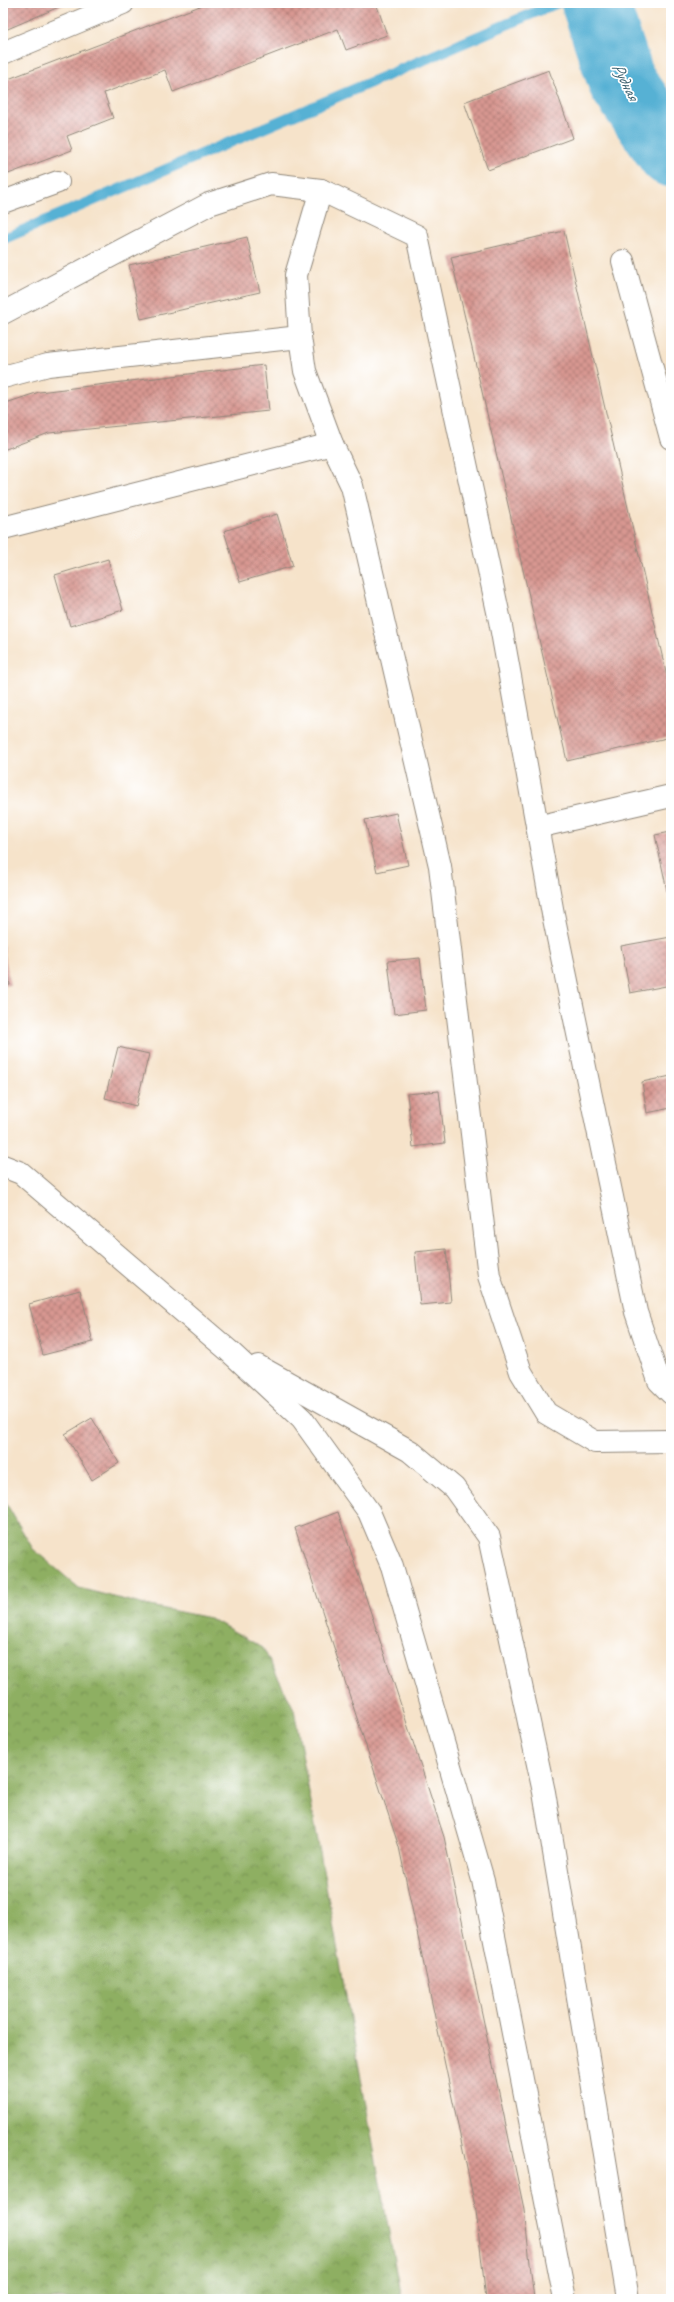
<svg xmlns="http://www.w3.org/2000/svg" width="674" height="2302" font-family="Caveat,sans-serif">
	<defs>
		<pattern id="forest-crowns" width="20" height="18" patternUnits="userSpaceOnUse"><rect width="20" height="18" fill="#8eaf62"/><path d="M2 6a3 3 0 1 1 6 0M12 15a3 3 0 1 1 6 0" fill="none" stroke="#748f51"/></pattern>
		<pattern id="building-cross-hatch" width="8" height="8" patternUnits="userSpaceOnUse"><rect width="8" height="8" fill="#d89791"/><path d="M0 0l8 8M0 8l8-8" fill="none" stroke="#af7b77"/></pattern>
	</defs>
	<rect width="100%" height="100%" fill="#fff"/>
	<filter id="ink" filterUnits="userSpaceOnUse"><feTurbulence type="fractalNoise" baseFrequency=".025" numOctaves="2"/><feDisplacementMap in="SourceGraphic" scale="8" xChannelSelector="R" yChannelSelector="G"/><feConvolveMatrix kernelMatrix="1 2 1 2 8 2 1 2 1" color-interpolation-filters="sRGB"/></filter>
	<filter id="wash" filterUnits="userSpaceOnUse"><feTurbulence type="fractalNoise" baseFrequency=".012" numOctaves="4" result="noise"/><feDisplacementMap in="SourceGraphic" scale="16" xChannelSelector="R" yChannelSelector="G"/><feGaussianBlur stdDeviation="0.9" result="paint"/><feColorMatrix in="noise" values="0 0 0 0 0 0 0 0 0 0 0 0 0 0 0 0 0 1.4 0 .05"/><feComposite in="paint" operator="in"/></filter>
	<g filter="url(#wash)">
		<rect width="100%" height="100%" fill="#f6e3ca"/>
		<!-- forest -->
		<polygon fill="url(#forest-crowns)" stroke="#5c6d46" points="3,1498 33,1549 79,1588 145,1605 210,1618 263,1648 294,1709 401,2299 3,2299"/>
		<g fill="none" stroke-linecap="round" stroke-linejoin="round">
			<!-- stream -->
			<polyline stroke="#56b1d4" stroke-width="11" points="3,239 557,3"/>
			<!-- river -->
			<polyline stroke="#56b1d4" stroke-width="68" points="595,3 622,82 671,153"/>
		</g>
		<g id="blocks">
			<!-- building -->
			<g fill="url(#building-cross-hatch)">
				<polygon points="3,3 68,3 3,31"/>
				<polygon points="208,3 376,3 387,35 346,50 338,29 173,92 165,70 104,93 113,118 67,136 72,150 3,176 3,81"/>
				<polygon points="549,70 573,138 488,170 464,102"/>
				<polygon points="564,231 671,694 671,737 567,761 451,257"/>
				<polygon points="247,237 260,292 141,319 129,265"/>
				<polygon points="264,365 269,411 49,433 3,450 3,404 39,392"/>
				<polygon points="277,514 293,566 240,582 224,531"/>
				<polygon points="108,559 123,610 70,626 55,575"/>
				<polygon points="396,813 408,865 377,872 365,820"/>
				<polygon points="671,832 671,895 668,895 655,835"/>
				<polygon points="671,937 671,985 630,993 621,946"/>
				<polygon points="3,944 10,985 3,986"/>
				<polygon points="420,958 426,1010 394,1014 388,961"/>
				<polygon points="118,1047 149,1054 136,1106 105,1098"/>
				<polygon points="671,1076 671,1108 647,1113 642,1082"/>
				<polygon points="439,1091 445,1143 413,1147 407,1094"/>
				<polygon points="446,1249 451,1302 420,1305 415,1252"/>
				<polygon points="80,1290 93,1342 43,1355 29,1304"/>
				<polygon points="92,1418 119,1463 92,1480 65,1434"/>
				<polygon points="338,1512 444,1837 524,2209 534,2299 486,2299 476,2211 399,1847 295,1528"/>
			</g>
		</g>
	</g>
	<g filter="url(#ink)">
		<use href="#blocks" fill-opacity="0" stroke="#90877a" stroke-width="1"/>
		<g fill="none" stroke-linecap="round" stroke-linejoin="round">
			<defs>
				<g id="lane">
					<polyline points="3,53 123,3"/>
					<polyline points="321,190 296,275 300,337 305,371 332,444 352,486 440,866 489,1276 521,1372 546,1413 595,1442 671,1441"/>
					<polyline points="3,202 58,182"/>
					<polyline points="623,261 671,438"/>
					<polyline points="3,313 209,204 271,184 321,190 417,236 500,621 553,914 636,1312 659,1381 671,1393"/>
					<polyline points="3,377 48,365 300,337"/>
					<polyline points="3,528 332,444"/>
					<polyline points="537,827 671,796"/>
					<polyline points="3,1166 21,1173 228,1350 302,1419 369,1512 392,1566 483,1880 565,2299"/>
					<polyline points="258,1366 410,1451 454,1488 489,1537 544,1792 628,2299"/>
				</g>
			</defs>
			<!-- lane casing -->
			<use href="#lane" stroke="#90877a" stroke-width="24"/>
			<!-- lane -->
			<use href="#lane" stroke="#fff" stroke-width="22"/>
		</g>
	</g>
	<g text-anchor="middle" stroke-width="3.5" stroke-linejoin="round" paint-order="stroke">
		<!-- water labels -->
		<g font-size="17" font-style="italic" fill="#3c616f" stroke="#fff">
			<text transform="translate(626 81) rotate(63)" y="6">Рудная</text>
		</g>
	</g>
	<!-- margin -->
	<rect width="674" height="2302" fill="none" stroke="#fff" stroke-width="16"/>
</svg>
